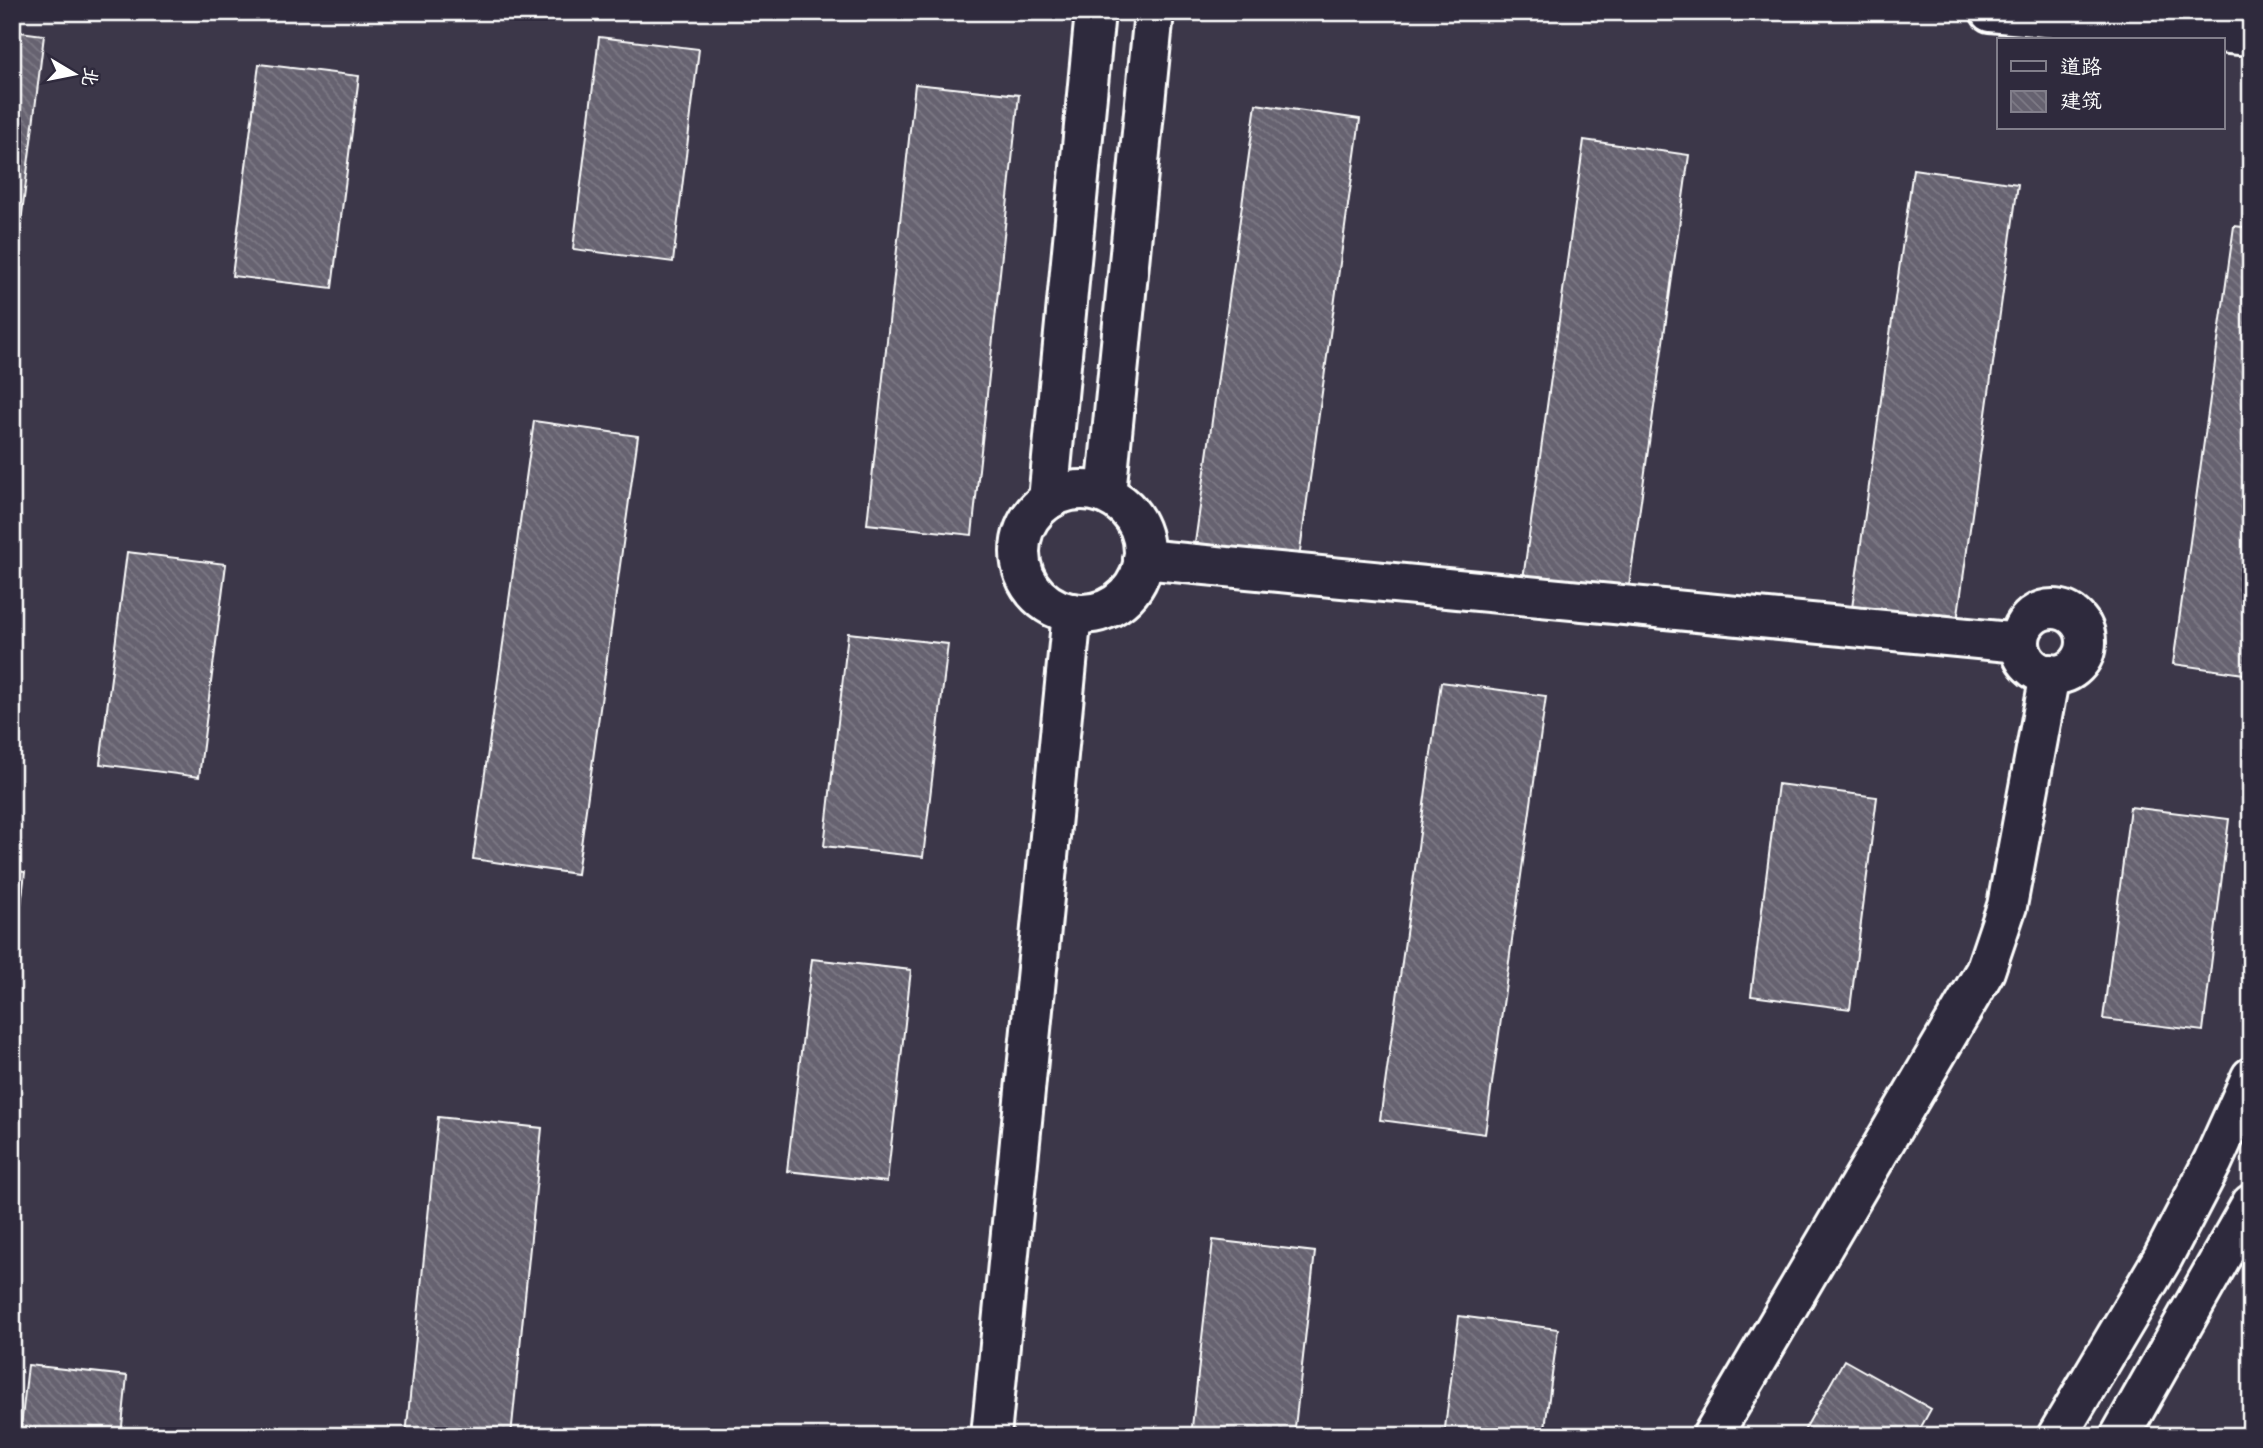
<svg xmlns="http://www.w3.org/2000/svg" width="2263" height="1448" font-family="Mynerve,'LXGW WenKai TC',sans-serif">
	<defs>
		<pattern id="building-back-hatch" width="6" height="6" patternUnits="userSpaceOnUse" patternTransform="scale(1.75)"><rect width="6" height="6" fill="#666270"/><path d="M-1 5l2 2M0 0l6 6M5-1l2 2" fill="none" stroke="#7d7a85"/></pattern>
	</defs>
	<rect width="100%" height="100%" fill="#3c3749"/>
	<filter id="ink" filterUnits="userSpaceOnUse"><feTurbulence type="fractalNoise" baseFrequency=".0143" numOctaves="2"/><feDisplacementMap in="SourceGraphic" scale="14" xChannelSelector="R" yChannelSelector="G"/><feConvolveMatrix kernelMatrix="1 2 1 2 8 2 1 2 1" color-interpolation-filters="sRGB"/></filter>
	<g filter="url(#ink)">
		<!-- building -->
		<g fill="url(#building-back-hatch)" stroke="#fff" stroke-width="2">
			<polygon points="12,31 44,35 18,247 12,247"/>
			<polygon points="599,37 699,49 673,262 573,249"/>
			<polygon points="259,64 359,76 332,288 232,276"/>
			<polygon points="915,84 1019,95 972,535 867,524"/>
			<polygon points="1256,104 1360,119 1299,558 1195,543"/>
			<polygon points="1584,140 1689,155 1628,594 1523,579"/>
			<polygon points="1913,169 2018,184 1957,622 1852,608"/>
			<polygon points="2234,226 2251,228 2251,675 2173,664"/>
			<polygon points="534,421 638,436 577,874 473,859"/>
			<polygon points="127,552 226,564 199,777 100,764"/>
			<polygon points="848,633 948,644 923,857 824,846"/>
			<polygon points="1441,682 1546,696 1485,1134 1380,1120"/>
			<polygon points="1778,784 1877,797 1850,1009 1751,996"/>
			<polygon points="2130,807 2229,819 2203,1031 2103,1019"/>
			<polygon points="12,870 25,872 12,980"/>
			<polygon points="812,959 911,970 887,1182 787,1171"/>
			<polygon points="438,1117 542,1128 511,1436 406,1436"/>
			<polygon points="1213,1240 1315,1252 1294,1436 1191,1436"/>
			<polygon points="1459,1316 1558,1329 1544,1436 1444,1436"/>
			<polygon points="1844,1360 1931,1409 1916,1436 1801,1436"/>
			<polygon points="28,1365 127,1376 121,1436 20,1436"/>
		</g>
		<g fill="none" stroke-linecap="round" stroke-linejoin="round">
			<defs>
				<g id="minor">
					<circle cx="1082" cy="552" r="62"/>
					<polyline points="1106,494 1154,12"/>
					<polyline points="1048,500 1095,12"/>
					<polyline points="1143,559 2020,643"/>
					<circle cx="2053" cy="642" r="33"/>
					<polyline points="991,1436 1072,613"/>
					<polyline points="1712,1436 1985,971 2007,906 2050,674"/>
				</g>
				<g id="tertiary">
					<polyline points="1990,12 2251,36"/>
					<polyline points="2057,1436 2162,1259 2213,1161 2251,1077"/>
					<polyline points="2120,1436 2251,1204"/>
				</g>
			</defs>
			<!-- minor casing -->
			<use href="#minor" stroke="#fff" stroke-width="44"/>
			<!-- tertiary casing -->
			<use href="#tertiary" stroke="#fff" stroke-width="44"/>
			<!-- minor -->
			<use href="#minor" stroke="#2f2a3d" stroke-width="38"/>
			<!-- tertiary -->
			<use href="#tertiary" stroke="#2f2a3d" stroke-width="38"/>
		</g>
	</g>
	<!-- margin -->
	<rect width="2263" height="1448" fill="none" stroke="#2f2a3d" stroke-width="42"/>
	<rect x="21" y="21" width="2221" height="1406" fill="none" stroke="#fff" stroke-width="2.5" filter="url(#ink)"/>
	<!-- legend -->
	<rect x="1997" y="38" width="228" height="91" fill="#2f2a3d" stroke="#827f8b" stroke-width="2"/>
	<rect x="2011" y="61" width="35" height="10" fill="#2f2a3d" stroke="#827f8b" stroke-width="2"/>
	<text x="2060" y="74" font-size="21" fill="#ffffff">道路</text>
	<rect x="2011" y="91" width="35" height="21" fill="url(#building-back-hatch)" stroke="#827f8b" stroke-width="2"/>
	<text x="2060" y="108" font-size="21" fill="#ffffff">建筑</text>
	<!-- north arrow -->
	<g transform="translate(74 74) rotate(100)" stroke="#2f2a3d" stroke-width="5" paint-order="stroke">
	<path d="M0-5L12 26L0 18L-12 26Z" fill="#ffffff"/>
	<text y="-10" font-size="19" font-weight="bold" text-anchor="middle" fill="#ffffff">北</text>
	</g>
</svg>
